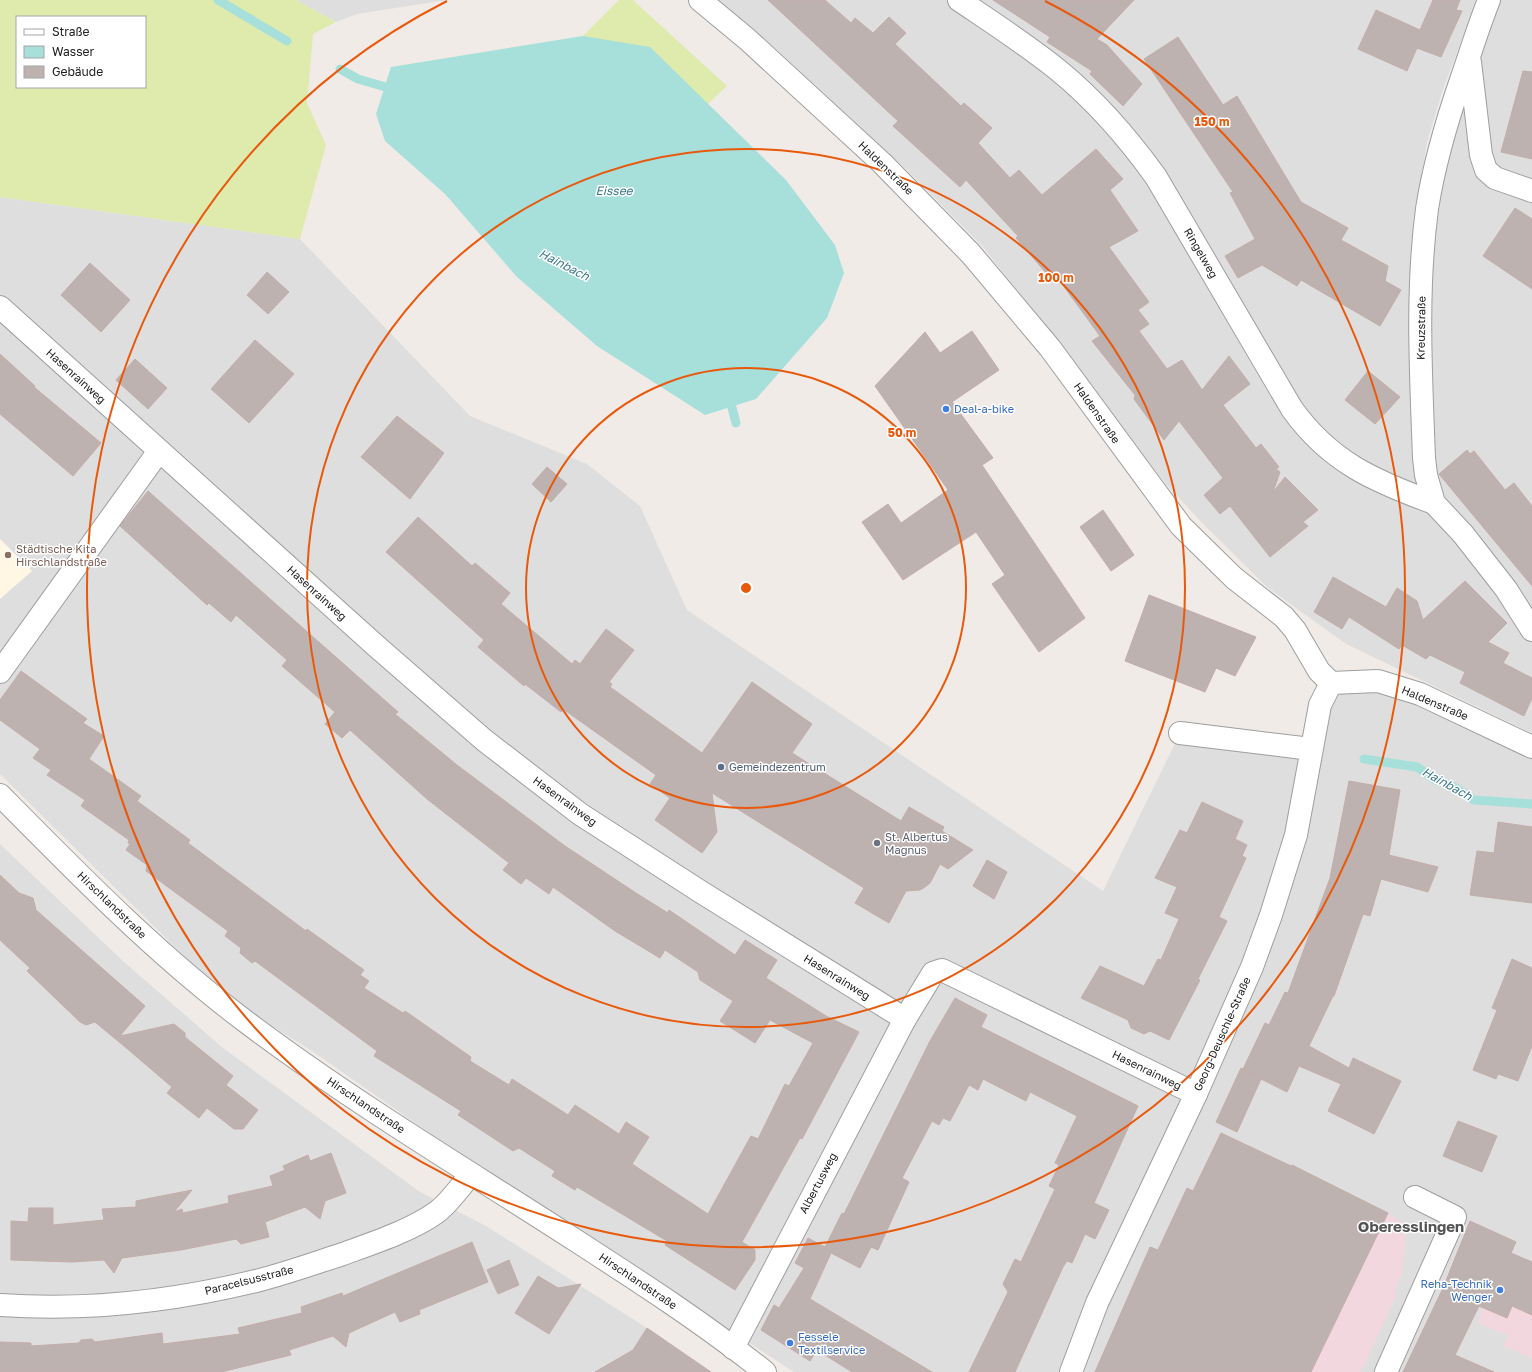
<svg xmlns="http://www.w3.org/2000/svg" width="1532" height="1372" font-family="'Golos Text',sans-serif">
	<rect width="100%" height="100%" fill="#f1ebe7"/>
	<!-- residential -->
	<g fill="#dfdede">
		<polygon points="296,0 447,0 357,14 336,22"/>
		<polygon points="717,0 1477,0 1443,89 1427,142 1417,206 1416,472 1518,617 1532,643 1532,733 1346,644 1267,587 1204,525 1166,484 984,248 908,171 776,49"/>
		<polygon points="1494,0 1532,0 1532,614 1447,503 1432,464 1429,273 1438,167"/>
		<polygon points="0,197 300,239 470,416 587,464 640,506 687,610 1103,891 1180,733 1311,749 1331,683 1378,681 1532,754 1532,1372 794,1372 474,1164 312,1051 259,1018 187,959 0,774"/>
		<polygon points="0,844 124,962 223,1048 420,1192 486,1226 647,1328 685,1372 0,1372"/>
	</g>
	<!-- commercial -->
	<g fill="#f2d7de">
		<polygon points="1292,1165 1388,1213 1406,1225 1403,1271 1397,1286 1394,1300 1361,1372 1184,1372"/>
		<polygon points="1465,1233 1500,1248 1505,1236 1516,1242 1512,1253 1532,1262 1532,1358 1503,1346 1508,1335 1477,1323 1483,1307 1442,1289"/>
	</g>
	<!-- education -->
	<polygon fill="#fff7e3" points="0,539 32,571 0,599"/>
	<!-- grass -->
	<g fill="#deebad" fill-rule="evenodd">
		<path d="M0,0H296L336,22L313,34L307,103L326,145L300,239L0,197ZM17,17H145V87H17Z"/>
		<polygon points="619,0 633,0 727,86 615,191 583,36"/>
	</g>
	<!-- parking -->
	<polygon fill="#ddd" points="1395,1303 1405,1306 1377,1372 1365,1372"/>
	<!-- water -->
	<polygon fill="#a7dfdb" points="583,36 650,47 786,180 835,245 844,273 827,318 756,399 705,415 597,346 517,277 445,194 385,141 376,114 391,67"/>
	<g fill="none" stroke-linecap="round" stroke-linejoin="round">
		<!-- stream -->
		<g stroke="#a7dfdb" stroke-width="9">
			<polyline points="218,0 287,41"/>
			<polyline points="340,69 358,79 396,90"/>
			<polyline points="729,396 736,423"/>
			<polyline points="1364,759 1417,767 1434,779 1456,788 1474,800 1532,804"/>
		</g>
	</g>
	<!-- building -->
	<g fill="#beb2b0" stroke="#c3ada9">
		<polygon points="768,0 825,0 851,23 855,18 873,33 889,17 906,33 895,44 961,106 964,103 992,128 978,143 1010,178 1019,170 1042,195 1096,149 1123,179 1110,190 1138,231 1109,247 1149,302 1138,310 1149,324 1139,331 1167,369 1182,360 1202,390 1229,356 1250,384 1223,405 1256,448 1261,444 1279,467 1276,469 1280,472 1273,492 1285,477 1318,510 1303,522 1308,526 1270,557 1230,506 1220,514 1204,495 1223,478 1179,421 1164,440 1134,399 1135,395 1092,341 1100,336 1057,277 1053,281 1016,238 1018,236 966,180 960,187 893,126 898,121"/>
		<polygon points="993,0 1134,0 1097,39 1107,45 1142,84 1123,106 1090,74 1092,71 1047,42 1050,37"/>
		<polygon points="1433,0 1460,0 1456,10 1462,11 1441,57 1417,48 1407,71 1358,49 1376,10 1420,30"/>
		<polygon points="1178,37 1223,105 1237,96 1301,202 1348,228 1341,240 1388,266 1385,281 1401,290 1380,326 1301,280 1297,286 1262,265 1238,278 1225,256 1255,239 1230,193 1233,192 1144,59"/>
		<polygon points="1523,71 1532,72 1532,159 1501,152"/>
		<polygon points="1515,208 1532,219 1532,289 1483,256"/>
		<polygon points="90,263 130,300 101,332 61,295"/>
		<polygon points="267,272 289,292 268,314 247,295"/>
		<polygon points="972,331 999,370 952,402 993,458 982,465 1085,618 1039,652 992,584 1005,575 976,532 903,580 862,522 888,504 901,523 948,490 875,386 925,332 940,353"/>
		<polygon points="255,340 294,374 249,423 211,389"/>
		<polygon points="0,354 35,386 34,387 101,443 73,476 0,414"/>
		<polygon points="135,359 167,388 148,409 116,380"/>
		<polygon points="1368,371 1400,397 1375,424 1345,400"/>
		<polygon points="397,416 444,453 410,499 361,457"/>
		<polygon points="1467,450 1470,454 1474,451 1505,490 1514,483 1532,506 1532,586 1439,474"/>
		<polygon points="547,467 567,484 551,502 532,484"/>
		<polygon points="148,491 398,712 395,714 457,765 565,846 636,893 668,913 669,910 735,955 745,940 777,960 766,978 826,1016 859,1032 802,1139 800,1138 742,1242 755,1250 755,1260 735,1290 665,1245 667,1241 577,1187 575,1190 552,1176 555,1171 519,1148 513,1151 458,1115 461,1111 374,1056 377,1051 255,961 252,963 240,953 241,948 225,936 228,931 146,871 147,865 126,850 130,844 128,843 129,840 81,806 85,800 47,775 51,770 33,758 40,749 0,720 0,700 21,671 87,719 83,723 104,736 89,759 141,796 137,801 190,840 188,843 306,931 307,929 364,970 360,975 369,981 364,988 403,1013 405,1011 471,1057 470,1061 509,1085 512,1079 568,1115 575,1105 619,1134 626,1122 649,1137 632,1164 708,1214 751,1136 758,1139 785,1084 789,1086 813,1043 770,1020 755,1043 720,1021 733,1001 700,980 698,972 665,950 660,958 615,931 553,887 549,894 526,878 521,884 503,870 509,863 427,799 350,730 342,738 325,724 335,712 282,666 287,660 236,615 231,622 209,603 207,605 120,526"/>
		<polygon points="1103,510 1134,555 1111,571 1080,527"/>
		<polygon points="418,517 472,566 475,563 510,593 501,604 572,664 575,660 580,664 606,629 634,650 609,682 612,684 610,687 702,753 752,682 812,724 792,753 901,821 909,807 944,827 942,831 973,850 948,869 940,864 930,883 925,887 920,890 906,891 889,923 855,903 864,888 712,793 717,832 702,853 655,820 670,798 650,784 656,775 563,709 561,712 525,684 524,686 478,647 484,640 386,552"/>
		<polygon points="1333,577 1386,607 1397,588 1417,601 1423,620 1465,581 1507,623 1488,642 1509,653 1503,663 1532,678 1532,698 1524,716 1460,683 1465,672 1430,655 1426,659 1402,645 1399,649 1349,617 1342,629 1314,612"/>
		<polygon points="1149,595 1256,637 1235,676 1216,668 1205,692 1125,661"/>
		<polygon points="1349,781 1400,790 1389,855 1438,867 1428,892 1381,879 1370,916 1363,914 1334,996 1333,996 1309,1046 1349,1068 1353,1058 1401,1081 1374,1134 1328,1111 1341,1084 1299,1066 1287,1092 1261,1079 1237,1132 1216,1122 1241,1068 1257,1076 1243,1069 1265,1023 1269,1025 1285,992 1288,993 1330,878"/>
		<polygon points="1202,802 1243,821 1235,839 1247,845 1242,856 1246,858 1219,917 1227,921 1198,979 1200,980 1169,1040 1150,1031 1144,1034 1131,1028 1128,1020 1081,998 1100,966 1144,986 1158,959 1161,960 1179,919 1165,913 1177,887 1155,878 1180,830 1187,833"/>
		<polygon points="1498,822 1532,827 1532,903 1470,895 1477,851 1494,853"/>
		<polygon points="987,860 1007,872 994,899 973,886"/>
		<polygon points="0,875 19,893 33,898 36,910 145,1006 120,1036 174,1024 185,1033 185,1037 233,1076 226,1085 258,1110 243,1129 234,1129 207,1108 199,1118 167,1093 172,1087 124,1046 95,1022 86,1025 80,1022 27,971 30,968 0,940"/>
		<polygon points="1512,959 1532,968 1532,1046 1518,1081 1498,1074 1496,1079 1473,1070 1497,1010 1492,1008"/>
		<polygon points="955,998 987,1015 981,1027 1138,1106 1094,1203 1109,1210 1095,1239 1085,1234 1072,1263 1067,1261 1063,1267 1015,1372 969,1372 1008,1292 1003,1284 1015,1259 1021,1262 1055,1189 1049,1186 1059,1165 1055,1163 1077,1116 1030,1092 1026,1101 983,1079 978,1090 969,1085 950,1121 943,1118 939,1125 932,1121 902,1178 909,1182 878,1250 871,1247 860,1268 831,1253 810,1299 932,1372 852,1372 817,1350 810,1361 761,1330 774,1305 779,1308 804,1268 795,1263 808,1238 825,1247 842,1213 844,1214 930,1041"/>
		<polygon points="1458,1121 1497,1136 1482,1172 1443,1156"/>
		<polygon points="1221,1133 1291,1166 1292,1165 1388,1213 1311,1372 1095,1372 1150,1247 1158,1250 1187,1188 1193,1191"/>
		<polygon points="331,1153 346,1193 325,1201 320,1219 305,1207 265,1222 269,1237 241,1244 236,1239 181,1250 122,1258 114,1273 104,1260 72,1262 11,1260 11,1221 28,1222 29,1208 53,1208 53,1225 104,1220 102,1209 136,1207 136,1201 192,1190 174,1212 182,1209 183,1213 229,1203 228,1196 273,1186 270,1176 285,1170 283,1166 308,1155 310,1161"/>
		<polygon points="1470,1221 1516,1242 1511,1253 1532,1262 1532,1315 1512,1306 1507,1318 1479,1306 1455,1355 1494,1372 1403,1372 1443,1288"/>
		<polygon points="472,1242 488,1282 419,1310 420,1314 400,1322 395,1312 349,1333 346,1347 333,1336 289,1350 291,1355 221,1372 0,1372 0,1342 31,1343 31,1346 79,1343 81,1340 92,1339 95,1342 162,1333 163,1344 240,1334 238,1328 302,1313 301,1307 342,1293 343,1296"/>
		<polygon points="509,1260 519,1285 498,1294 487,1270"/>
		<polygon points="538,1276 558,1288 581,1284 549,1334 515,1313"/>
		<polygon points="647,1328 711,1372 595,1372 633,1350"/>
	</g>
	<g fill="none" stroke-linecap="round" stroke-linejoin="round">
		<defs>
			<g id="minor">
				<polyline points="700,0 747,39 882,163 971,254 1050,348 1181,526 1234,578 1284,617 1295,630 1319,671 1331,683 1378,681 1420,694 1532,747"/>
				<path d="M959,0C993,23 1027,45 1058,70C1096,101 1128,138 1156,177L1292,409C1330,462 1374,481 1434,503"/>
				<path d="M1489,0C1479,25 1471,51 1462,77C1447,120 1434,164 1427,209C1416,292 1421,375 1424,458L1426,475L1434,503L1463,534L1506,589L1532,630"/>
				<polyline points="1470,62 1481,155 1486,170 1495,178 1532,191"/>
				<polyline points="0,307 375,645 484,740 580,814 701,892 905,1019 933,973 942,970 1196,1094"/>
				<polyline points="0,672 159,451"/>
				<polyline points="1180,733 1311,749"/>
				<path d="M0,795C79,875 159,957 249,1024C353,1102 465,1169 575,1240C640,1282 705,1324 765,1372"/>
				<path d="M0,1305C84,1311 174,1301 256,1281C284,1274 312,1264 340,1255C370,1244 411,1231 437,1212C450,1202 460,1187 471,1174"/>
				<polyline points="733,1348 905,1019"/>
				<polyline points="1071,1372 1097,1303 1196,1094 1252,967 1271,915 1296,835 1320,705 1331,683"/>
				<polyline points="1386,1372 1455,1217 1415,1197"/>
			</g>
		</defs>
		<!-- minor casing -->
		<use href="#minor" stroke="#9e9e9e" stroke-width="24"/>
		<!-- minor -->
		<use href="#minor" stroke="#fff" stroke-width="22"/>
	</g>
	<!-- distance rings -->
	<g fill="none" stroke="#e8590c" stroke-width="2">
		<circle cx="746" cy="588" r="220"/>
		<circle cx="746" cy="588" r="439"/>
		<path d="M1045 1A659 659 0 1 1 447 1"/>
	</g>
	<!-- markers -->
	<g fill="#3f7fe0" stroke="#fff" stroke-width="1.5">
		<circle cx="946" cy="409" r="4"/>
		<circle cx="1500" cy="1290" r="4"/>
		<circle cx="790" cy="1343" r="4"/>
	</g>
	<circle fill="#8d6e63" stroke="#fff" stroke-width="1.5" cx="8" cy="555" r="4"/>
	<circle fill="#5c6f8a" stroke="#fff" stroke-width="1.5" cx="721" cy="767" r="4"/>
	<circle fill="#6b7280" stroke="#fff" stroke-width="1.5" cx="877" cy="843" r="4"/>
	<g text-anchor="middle" stroke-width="3" stroke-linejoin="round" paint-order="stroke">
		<!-- street labels -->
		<g font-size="11" fill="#212121" stroke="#fff">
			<text transform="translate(886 168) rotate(44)" y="4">Haldenstraße</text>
			<text transform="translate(1201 253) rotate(60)" y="4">Ringelweg</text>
			<text transform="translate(1421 328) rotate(-89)" y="4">Kreuzstraße</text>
			<text transform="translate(76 376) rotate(42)" y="4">Hasenrainweg</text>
			<text transform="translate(1097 413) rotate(55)" y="4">Haldenstraße</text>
			<text transform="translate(317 593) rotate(42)" y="4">Hasenrainweg</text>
			<text transform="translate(1435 703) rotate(23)" y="4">Haldenstraße</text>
			<text transform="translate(565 801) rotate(36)" y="4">Hasenrainweg</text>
			<text transform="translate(112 905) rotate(44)" y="4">Hirschlandstraße</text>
			<text transform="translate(837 977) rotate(32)" y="4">Hasenrainweg</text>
			<text transform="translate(1222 1034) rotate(-66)" y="4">Georg-Deuschle-Straße</text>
			<text transform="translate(1147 1070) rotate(26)" y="4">Hasenrainweg</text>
			<text transform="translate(366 1105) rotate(34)" y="4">Hirschlandstraße</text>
			<text transform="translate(818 1183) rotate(-62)" y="4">Albertusweg</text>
			<text transform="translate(249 1280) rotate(-14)" y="4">Paracelsusstraße</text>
			<text transform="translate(638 1281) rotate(34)" y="4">Hirschlandstraße</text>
		</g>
		<!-- shop labels -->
		<g font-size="11" fill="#366cbe" stroke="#fff" text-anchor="start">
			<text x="954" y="413">Deal-a-bike</text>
			<text x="1492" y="1288" text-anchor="end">Reha-Technik<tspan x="1492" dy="13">Wenger</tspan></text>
			<text x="798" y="1341">Fessele<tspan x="798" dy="13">Textilservice</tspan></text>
		</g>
		<!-- education labels -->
		<g font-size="11" fill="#785e54" stroke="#fff" text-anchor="start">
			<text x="16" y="553">Städtische Kita<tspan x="16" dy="13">Hirschlandstraße</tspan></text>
		</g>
		<!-- service labels -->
		<g font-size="11" fill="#4e5e75" stroke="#fff" text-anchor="start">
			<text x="729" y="771">Gemeindezentrum</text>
		</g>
		<!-- worship labels -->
		<g font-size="11" fill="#5b616d" stroke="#fff" text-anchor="start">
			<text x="885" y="841">St. Albertus<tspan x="885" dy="13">Magnus</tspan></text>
		</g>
		<!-- water labels -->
		<g font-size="12" font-style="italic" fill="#3c7a8a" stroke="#fff">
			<text x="614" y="195">Eissee</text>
			<text transform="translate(564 265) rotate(27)" y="4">Hainbach</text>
			<text transform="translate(1447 784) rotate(29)" y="4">Hainbach</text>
		</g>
		<!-- district labels -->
		<g font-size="15" font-weight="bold" fill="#545454" stroke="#fff">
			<text x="1411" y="1232">Oberesslingen</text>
		</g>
	</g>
	<circle cx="746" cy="588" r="6" fill="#e8590c" stroke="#fff" stroke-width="2"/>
	<g font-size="12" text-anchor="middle" font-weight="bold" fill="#e8590c" stroke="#fff" stroke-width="3" stroke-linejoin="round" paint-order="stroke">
		<text x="1212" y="126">150 m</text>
		<text x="1056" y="282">100 m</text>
		<text x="902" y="437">50 m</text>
	</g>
	<!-- legend -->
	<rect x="16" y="16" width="130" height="72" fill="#ffffff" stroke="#a6a6a6"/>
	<rect x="24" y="29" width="20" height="6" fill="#ffffff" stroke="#a6a6a6"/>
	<text x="52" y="36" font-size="12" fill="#212121">Straße</text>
	<rect x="24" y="46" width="20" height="12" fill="#a7dfdb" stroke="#a6a6a6"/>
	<text x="52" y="56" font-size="12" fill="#212121">Wasser</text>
	<rect x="24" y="66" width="20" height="12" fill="#beb2b0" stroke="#a6a6a6"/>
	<text x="52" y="76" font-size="12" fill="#212121">Gebäude</text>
</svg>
